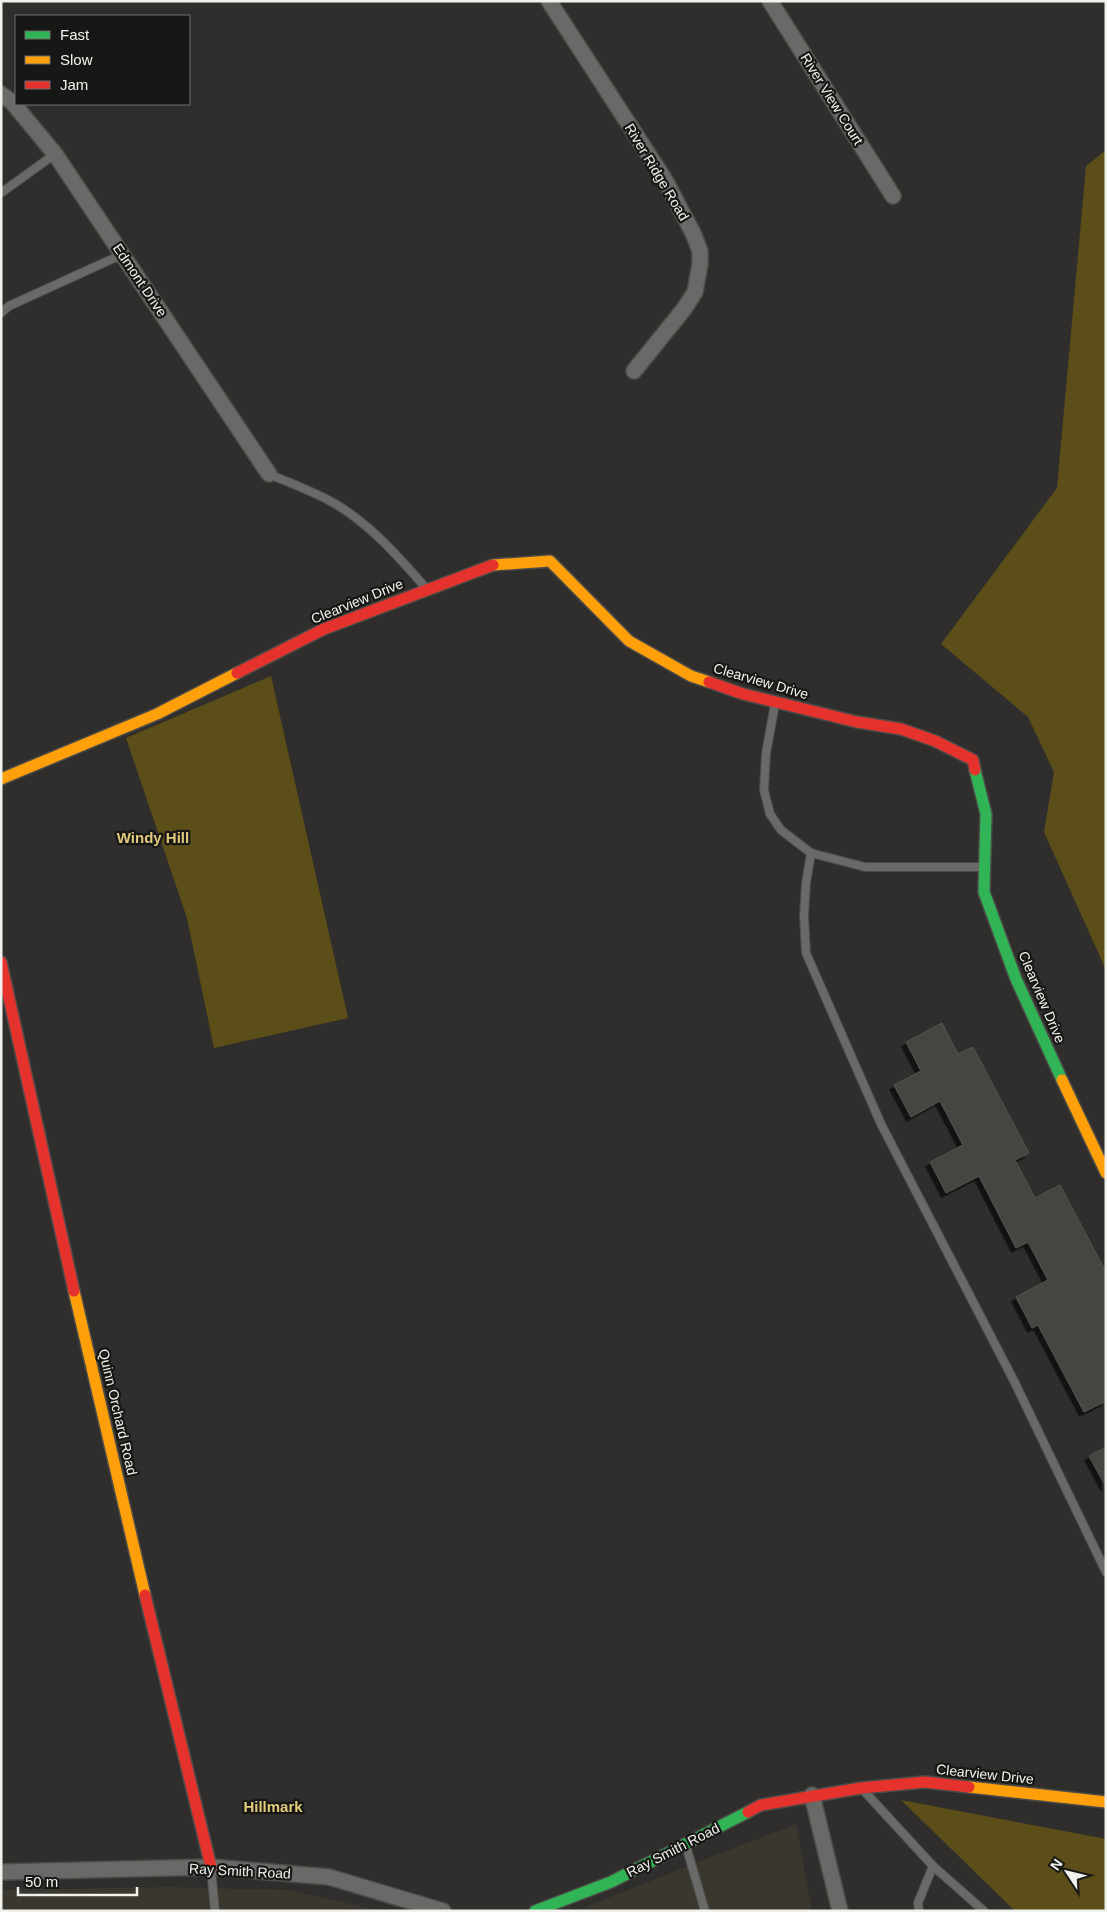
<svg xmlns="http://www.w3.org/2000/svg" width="1107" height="1912" font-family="Arial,sans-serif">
	<defs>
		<filter id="shadow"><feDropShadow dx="-4.5" dy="4.5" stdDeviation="0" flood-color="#0009"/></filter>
	</defs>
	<rect width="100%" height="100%" fill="#2f2e2c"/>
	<!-- built -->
	<g fill="#39372e">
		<polygon points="796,1824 812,1911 575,1911 716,1855"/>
		<polygon points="168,1887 289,1890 383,1911 1,1911 1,1890"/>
	</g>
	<!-- green -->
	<g fill="#5c4e18">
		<polygon points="1106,150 1106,970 1044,832 1054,772 1028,717 941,644 1057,488 1086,166"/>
		<polygon points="271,676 348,1018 214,1048 187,918 126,738"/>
		<polygon points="901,1800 1106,1839 1106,1911 1015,1911"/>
	</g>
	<!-- building -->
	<g fill="#444442" stroke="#535351" filter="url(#shadow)">
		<polygon points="942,1023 958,1054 973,1047 1029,1153 1015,1160 1035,1198 1060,1185 1106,1272 1106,1401 1084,1412 1038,1325 1032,1328 1016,1297 1048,1280 1028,1242 1016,1248 979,1176 946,1193 930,1162 963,1145 940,1101 911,1117 894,1085 921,1071 906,1042"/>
		<polygon points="1106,1447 1106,1487 1089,1456"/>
	</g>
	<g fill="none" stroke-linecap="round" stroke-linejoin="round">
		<defs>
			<g id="lane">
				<polyline points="1,193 55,154"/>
				<polyline points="1,313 9,306 123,254"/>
				<path d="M269,474C290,483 312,491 332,502C368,522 398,556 425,587"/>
				<polyline points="775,704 766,753 764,790 770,814 781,830 811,853 865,867 981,867"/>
				<polyline points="811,853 806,883 804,916 806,953 881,1124 1014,1381 1106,1572"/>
				<polyline points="865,1792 933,1866 984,1911"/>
				<polyline points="686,1846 705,1911"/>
				<polyline points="211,1869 215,1911"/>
				<polyline points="919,1911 918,1903 933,1866"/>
			</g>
			<g id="street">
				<polyline points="549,1 665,180 693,233 700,251 700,264 695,292 684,309 634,371"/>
				<polyline points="770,1 893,196"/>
				<polyline points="1,94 12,102 55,154 269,474"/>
				<polyline points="812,1795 840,1911"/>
				<polyline points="1,1872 211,1867 329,1877 443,1911"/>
			</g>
			<g id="fast">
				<polyline points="975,770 986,814 984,892 1016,979 1062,1080"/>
				<polyline points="535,1911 611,1882 748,1812"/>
			</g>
			<g id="slow">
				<polyline points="493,565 550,561 629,641 691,676 709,682"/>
				<polyline points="1,779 157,714 237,673"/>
				<polyline points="1062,1080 1106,1173"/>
				<polyline points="74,1291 145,1595"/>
				<polyline points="969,1787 1106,1802"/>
			</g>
			<g id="jam">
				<polyline points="237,673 324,629 493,565"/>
				<polyline points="709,682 743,694 857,722 901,729 935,741 973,760 975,770"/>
				<polyline points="1,962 74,1291"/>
				<polyline points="145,1595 211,1867"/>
				<polyline points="748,1812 761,1805 861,1788 925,1782 969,1787"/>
			</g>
		</defs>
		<!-- lane casing -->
		<use href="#lane" stroke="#4b4b48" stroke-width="10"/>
		<!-- street casing -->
		<use href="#street" stroke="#4b4b48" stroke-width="18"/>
		<!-- fast casing -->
		<use href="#fast" stroke="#4b4b48" stroke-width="14"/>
		<!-- slow casing -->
		<use href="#slow" stroke="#4b4b48" stroke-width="14"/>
		<!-- jam casing -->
		<use href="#jam" stroke="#4b4b48" stroke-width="14"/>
		<!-- lane -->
		<use href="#lane" stroke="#696968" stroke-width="8"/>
		<!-- street -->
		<use href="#street" stroke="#696968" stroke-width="15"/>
		<!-- fast -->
		<use href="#fast" stroke="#30b455" stroke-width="11"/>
		<!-- slow -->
		<use href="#slow" stroke="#ff9f0a" stroke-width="11"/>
		<!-- jam -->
		<use href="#jam" stroke="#e5322d" stroke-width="11"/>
	</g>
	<g text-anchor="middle" stroke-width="4.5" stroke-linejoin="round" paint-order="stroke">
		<!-- street labels -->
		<g font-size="14" fill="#f1f1ee" stroke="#171715">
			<text transform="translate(832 99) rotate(58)" y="5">River View Court</text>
			<text transform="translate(657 172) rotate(59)" y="5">River Ridge Road</text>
			<text transform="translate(140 280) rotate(56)" y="5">Edmont Drive</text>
			<text transform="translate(357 601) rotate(-22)" y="5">Clearview Drive</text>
			<text transform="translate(761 681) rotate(16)" y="5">Clearview Drive</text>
			<text transform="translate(1042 997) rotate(67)" y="5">Clearview Drive</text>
			<text transform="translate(118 1412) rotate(77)" y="5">Quinn Orchard Road</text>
			<text transform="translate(985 1774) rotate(6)" y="5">Clearview Drive</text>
			<text transform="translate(673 1850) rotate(-27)" y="5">Ray Smith Road</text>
			<text transform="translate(240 1871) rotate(3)" y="5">Ray Smith Road</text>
		</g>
		<!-- neighbourhood labels -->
		<g font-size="15" font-weight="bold" fill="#e1ca7d" stroke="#171715">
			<text x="153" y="843">Windy Hill</text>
			<text x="273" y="1812">Hillmark</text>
		</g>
	</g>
	<!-- border -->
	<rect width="1107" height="1912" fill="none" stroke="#f1f1ee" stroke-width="5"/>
	<!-- legend -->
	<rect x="15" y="15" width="175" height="90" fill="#171715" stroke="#6e6e6c"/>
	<rect x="25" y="31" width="25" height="8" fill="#30b455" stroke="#6e6e6c"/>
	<text x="60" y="40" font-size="15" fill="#f1f1ee">Fast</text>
	<rect x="25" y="56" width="25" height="8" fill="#ff9f0a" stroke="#6e6e6c"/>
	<text x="60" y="65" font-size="15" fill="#f1f1ee">Slow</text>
	<rect x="25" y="81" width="25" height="8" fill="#e5322d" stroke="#6e6e6c"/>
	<text x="60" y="90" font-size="15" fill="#f1f1ee">Jam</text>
	<!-- north arrow -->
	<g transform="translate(1067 1872) rotate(305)" stroke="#171715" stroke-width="4" paint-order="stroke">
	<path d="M0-4L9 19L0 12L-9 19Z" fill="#f1f1ee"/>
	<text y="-8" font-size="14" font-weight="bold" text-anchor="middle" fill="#f1f1ee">N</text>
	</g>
	<!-- scale -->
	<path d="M18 1887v8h119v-8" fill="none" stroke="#f1f1ee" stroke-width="2.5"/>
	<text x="25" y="1887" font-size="15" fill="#f1f1ee" stroke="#171715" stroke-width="4" paint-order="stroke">50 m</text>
</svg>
